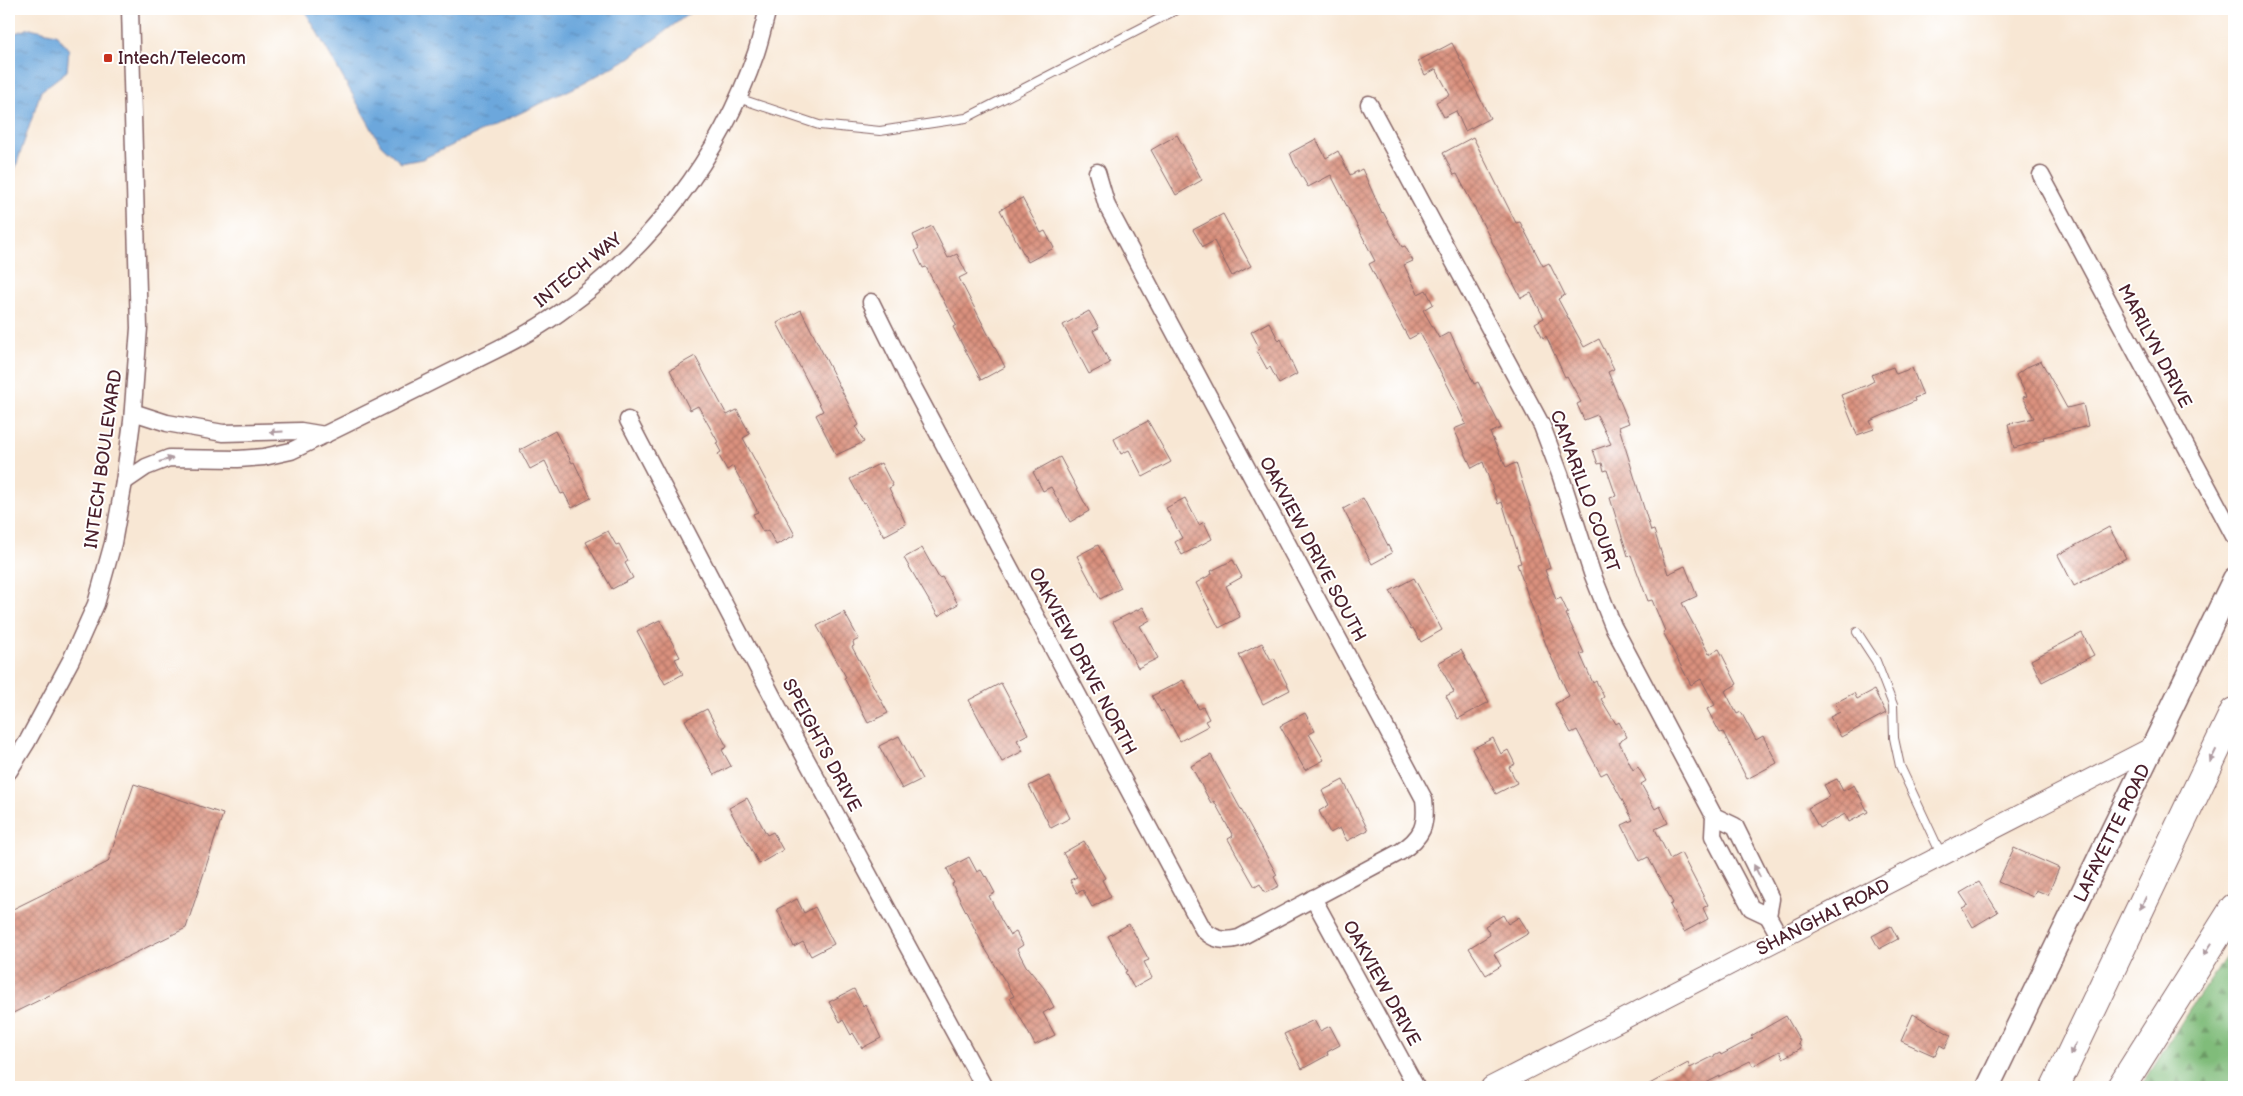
<svg xmlns="http://www.w3.org/2000/svg" width="2243" height="1096" font-family="'Balsamiq Sans',sans-serif">
	<defs>
		<pattern id="forest-firs" width="22" height="20" patternUnits="userSpaceOnUse" patternTransform="scale(1.25)"><rect width="22" height="20" fill="#80bc7a"/><path d="M5 1l3.5 6h-7zM16 11l3.5 6h-7z" fill="#6b9864"/></pattern>
		<pattern id="water-ripples" width="26" height="14" patternUnits="userSpaceOnUse" patternTransform="scale(1.25)"><rect width="26" height="14" fill="#6ca7dc"/><path d="M2 4q2-2 4 0t4 0M15 11q2-2 4 0t4 0" fill="none" stroke="#5b87b3"/></pattern>
		<pattern id="building-cross-hatch" width="8" height="8" patternUnits="userSpaceOnUse" patternTransform="scale(1.25)"><rect width="8" height="8" fill="#da917e"/><path d="M0 0l8 8M0 8l8-8" fill="none" stroke="#b37667"/></pattern>
	</defs>
	<rect width="100%" height="100%" fill="#fff"/>
	<filter id="ink" filterUnits="userSpaceOnUse"><feTurbulence type="fractalNoise" baseFrequency=".02" numOctaves="2"/><feDisplacementMap in="SourceGraphic" scale="10" xChannelSelector="R" yChannelSelector="G"/><feConvolveMatrix kernelMatrix="1 2 1 2 8 2 1 2 1" color-interpolation-filters="sRGB"/></filter>
	<filter id="wash" filterUnits="userSpaceOnUse"><feTurbulence type="fractalNoise" baseFrequency=".0096" numOctaves="4" result="noise"/><feDisplacementMap in="SourceGraphic" scale="20" xChannelSelector="R" yChannelSelector="G"/><feGaussianBlur stdDeviation="1.12" result="paint"/><feColorMatrix in="noise" values="0 0 0 0 0 0 0 0 0 0 0 0 0 0 0 0 0 1.4 0 .05"/><feComposite in="paint" operator="in"/></filter>
	<g filter="url(#wash)">
		<rect width="100%" height="100%" fill="#f8e7d4"/>
		<!-- forest -->
		<polygon fill="url(#forest-firs)" stroke="#656e52" points="2234,945 2234,1087 2141,1087 2188,1012"/>
		<!-- water -->
		<g fill="url(#water-ripples)" stroke="#5b6384">
			<polygon points="304,9 695,9 629,58 578,86 422,159 401,163 381,145"/>
			<polygon points="30,28 56,34 69,50 67,71 41,91 15,169 9,179 9,35"/>
		</g>
		<g id="blocks">
			<!-- building -->
			<g fill="url(#building-cross-hatch)">
				<polygon points="1452,43 1490,118 1465,131 1456,111 1444,117 1436,102 1450,95 1436,69 1425,75 1418,61"/>
				<polygon points="1177,135 1202,180 1176,195 1151,150"/>
				<polygon points="1473,137 1516,223 1520,222 1543,266 1549,263 1565,295 1558,299 1584,347 1599,339 1614,369 1608,372 1629,423 1619,427 1651,531 1654,530 1668,574 1685,566 1697,596 1682,603 1709,654 1719,649 1737,684 1725,691 1737,714 1741,712 1756,740 1763,736 1777,763 1747,779 1723,732 1720,733 1707,709 1715,705 1701,679 1691,685 1663,632 1665,631 1652,600 1648,601 1631,555 1628,556 1610,498 1616,496 1607,470 1604,471 1602,463 1598,464 1593,450 1611,444 1597,415 1584,420 1577,404 1581,402 1567,376 1565,377 1546,336 1543,338 1535,323 1544,318 1531,293 1521,298 1457,174 1454,175 1443,153"/>
				<polygon points="1316,139 1326,158 1338,151 1350,175 1362,169 1382,213 1383,212 1402,247 1405,246 1413,261 1404,265 1418,294 1426,290 1433,304 1423,310 1439,338 1450,332 1474,384 1478,382 1501,428 1490,433 1506,467 1516,463 1550,568 1545,570 1556,600 1561,598 1568,613 1566,614 1584,653 1580,654 1593,683 1596,681 1604,697 1601,699 1616,724 1619,722 1627,737 1619,742 1633,770 1638,767 1646,781 1641,784 1655,809 1660,806 1668,823 1655,829 1670,859 1681,853 1708,905 1703,908 1708,919 1684,932 1670,905 1673,903 1648,857 1640,861 1622,825 1633,820 1607,772 1601,775 1577,730 1571,733 1555,704 1569,696 1548,650 1531,604 1517,564 1521,563 1502,502 1498,504 1483,462 1472,468 1454,429 1466,424 1449,388 1420,333 1409,339 1387,299 1369,264 1375,261 1331,175 1308,187 1294,163 1290,153"/>
				<polygon points="1022,198 1041,233 1045,231 1054,248 1028,262 1000,210"/>
				<polygon points="1223,214 1251,266 1232,276 1214,241 1203,247 1193,230"/>
				<polygon points="932,226 948,258 957,254 967,274 959,278 1005,367 981,380 953,327 956,325 926,267 923,268 915,251 919,248 913,235"/>
				<polygon points="801,310 859,425 856,427 864,442 836,455 816,415 823,411 777,323"/>
				<polygon points="1089,311 1099,328 1093,331 1110,363 1089,374 1063,325"/>
				<polygon points="1269,322 1279,341 1281,339 1297,374 1279,384 1270,367 1267,369 1257,351 1260,349 1251,332"/>
				<polygon points="695,356 727,415 737,410 750,434 743,438 795,535 776,545 768,530 763,532 753,514 758,512 733,466 727,470 718,454 721,452 716,443 718,442 698,406 690,410 670,370"/>
				<polygon points="2041,361 2067,408 2083,404 2088,426 2043,437 2044,440 2014,448 2008,424 2034,418 2023,397 2027,396 2016,375 2027,367"/>
				<polygon points="1893,367 1896,374 1912,368 1923,395 1914,398 1915,401 1870,421 1874,429 1857,435 1841,395 1867,385 1874,381 1871,375"/>
				<polygon points="1148,421 1171,462 1143,477 1129,450 1121,454 1114,439"/>
				<polygon points="555,431 572,463 574,462 591,498 572,508 564,493 561,494 545,461 530,469 520,450"/>
				<polygon points="1060,457 1089,511 1070,522 1051,487 1043,491 1033,472"/>
				<polygon points="881,463 893,486 889,488 906,524 884,536 865,502 863,503 850,479"/>
				<polygon points="1185,498 1199,525 1204,522 1212,539 1182,555 1175,542 1182,538 1166,508"/>
				<polygon points="1363,498 1392,553 1372,564 1343,509"/>
				<polygon points="2109,527 2126,558 2074,586 2058,555"/>
				<polygon points="608,531 616,545 619,544 628,561 625,563 633,578 612,589 586,542"/>
				<polygon points="1098,545 1121,588 1100,599 1077,556"/>
				<polygon points="922,548 939,578 942,577 958,604 938,616 904,558"/>
				<polygon points="1233,560 1242,577 1226,586 1240,617 1219,628 1196,583 1212,574 1211,571"/>
				<polygon points="1414,578 1442,630 1421,642 1413,628 1411,629 1390,591"/>
				<polygon points="1143,607 1150,620 1140,626 1158,658 1138,668 1113,622"/>
				<polygon points="844,612 859,639 853,642 854,646 852,647 888,713 868,723 844,678 846,677 817,626"/>
				<polygon points="660,620 680,657 675,659 683,674 665,684 637,631"/>
				<polygon points="2082,633 2094,655 2042,682 2031,660"/>
				<polygon points="1262,643 1271,660 1274,658 1290,690 1263,704 1239,655"/>
				<polygon points="1461,650 1489,702 1458,719 1446,696 1454,692 1438,663"/>
				<polygon points="1183,680 1199,709 1203,707 1209,719 1205,721 1208,726 1180,741 1163,710 1161,712 1152,696"/>
				<polygon points="1001,683 1028,734 1017,740 1023,751 1002,762 969,700"/>
				<polygon points="1874,690 1886,713 1841,737 1830,717 1840,712 1835,703 1854,693 1857,699"/>
				<polygon points="707,709 727,747 722,750 731,766 714,775 685,720"/>
				<polygon points="1305,713 1315,731 1309,734 1324,760 1305,770 1280,726"/>
				<polygon points="899,736 922,779 902,789 879,746"/>
				<polygon points="1493,738 1501,754 1508,750 1515,764 1509,767 1517,783 1496,794 1472,749"/>
				<polygon points="1211,755 1277,875 1274,877 1279,886 1265,893 1260,884 1255,887 1228,839 1233,836 1214,801 1211,803 1191,766"/>
				<polygon points="1049,776 1070,818 1051,828 1029,786"/>
				<polygon points="1837,779 1843,791 1854,785 1868,812 1849,822 1845,814 1819,828 1808,808 1830,796 1824,785"/>
				<polygon points="1343,780 1368,830 1347,841 1340,828 1330,833 1319,811 1329,805 1322,791"/>
				<polygon points="134,784 223,814 186,928 9,1015 9,911 108,862"/>
				<polygon points="747,798 767,835 773,832 783,850 759,864 729,808"/>
				<polygon points="1084,841 1105,878 1102,880 1111,897 1092,907 1083,890 1077,893 1070,880 1077,877 1063,853"/>
				<polygon points="2014,848 2059,868 2048,895 2036,890 2033,897 1998,882"/>
				<polygon points="969,857 977,872 981,870 985,877 986,876 995,893 989,896 1001,920 1010,935 1016,932 1023,945 1017,949 1026,966 1044,988 1054,1007 1043,1013 1055,1035 1035,1045 1010,998 1014,996 983,945 952,884 954,883 947,869"/>
				<polygon points="1979,882 1998,912 1973,927 1962,908 1968,905 1960,893"/>
				<polygon points="797,899 804,913 815,907 834,944 811,956 803,942 794,947 777,909"/>
				<polygon points="1503,915 1508,924 1519,917 1529,933 1494,954 1501,966 1486,975 1469,948 1490,935 1485,926"/>
				<polygon points="1129,924 1149,960 1144,962 1152,978 1134,988 1125,972 1127,971 1108,936"/>
				<polygon points="1891,926 1898,939 1879,949 1872,936"/>
				<polygon points="854,989 863,1006 865,1004 881,1038 862,1048 853,1033 851,1035 843,1020 840,1022 829,1002"/>
				<polygon points="1913,1014 1951,1035 1945,1048 1940,1045 1935,1056 1901,1041"/>
				<polygon points="1786,1016 1800,1041 1798,1042 1801,1048 1783,1058 1780,1051 1753,1066 1750,1061 1698,1087 1644,1087 1688,1063 1690,1068 1720,1053 1721,1055 1753,1038 1751,1036"/>
				<polygon points="1314,1020 1320,1031 1330,1026 1340,1045 1327,1052 1328,1055 1302,1069 1284,1034"/>
			</g>
		</g>
	</g>
	<g filter="url(#ink)">
		<use href="#blocks" fill-opacity="0" stroke="#876566" stroke-width="1"/>
		<g fill="none" stroke-linecap="round" stroke-linejoin="round">
			<defs>
				<g id="service">
					<polyline points="738,98 819,125 880,131 966,118 1178,9"/>
					<polyline points="1857,632 1876,661 1893,705 1894,738 1900,766 1941,854"/>
				</g>
				<g id="minor">
					<polyline points="1369,104 1542,426 1560,474 1592,573 1613,626 1714,816 1713,836 1751,908 1768,916"/>
					<polyline points="2041,175 2234,536"/>
					<path d="M871,302L909,379L1203,929C1213,940 1225,942 1239,938L1400,852C1423,837 1427,825 1424,799L1107,206L1097,172"/>
					<polyline points="133,412 167,423 223,433 301,431 325,435"/>
					<polyline points="628,420 788,726 984,1087"/>
					<path d="M124,482L146,467L169,458L238,459L264,457L291,451C343,426 395,400 447,374C485,355 524,338 559,313C650,249 720,158 756,53C761,38 764,23 768,9"/>
					<polyline points="9,771 27,742 71,660 96,604 113,543 124,482 132,421 139,328 130,9"/>
					<polyline points="1714,816 1735,826 1771,899 1768,916 1781,939"/>
					<polyline points="1313,898 1416,1087"/>
				</g>
				<polyline id="tertiary" points="1491,1087 2155,746"/>
				<polyline id="secondary" points="1988,1087 2234,579"/>
				<g id="motorway">
					<polyline points="2055,1087 2234,712"/>
					<polyline points="2121,1087 2234,908"/>
				</g>
			</defs>
			<!-- service casing -->
			<use href="#service" stroke="#876566" stroke-width="10"/>
			<!-- minor casing -->
			<use href="#minor" stroke="#876566" stroke-width="19"/>
			<!-- tertiary casing -->
			<use href="#tertiary" stroke="#876566" stroke-width="22"/>
			<!-- secondary casing -->
			<use href="#secondary" stroke="#876566" stroke-width="25"/>
			<!-- motorway casing -->
			<use href="#motorway" stroke="#876566" stroke-width="30"/>
			<!-- service -->
			<use href="#service" stroke="#fff" stroke-width="8"/>
			<!-- minor -->
			<use href="#minor" stroke="#fff" stroke-width="16"/>
			<!-- tertiary -->
			<use href="#tertiary" stroke="#fff" stroke-width="20"/>
			<!-- secondary -->
			<use href="#secondary" stroke="#fff" stroke-width="22"/>
			<!-- motorway -->
			<use href="#motorway" stroke="#fff" stroke-width="28"/>
		</g>
		<!-- one-way arrows -->
		<defs><path id="oneway-solid" d="M-6-.8H1V-3.2L6.5 0L1 3.2V.8H-6Z" transform="scale(1.25)"/></defs>
		<g fill="#ae9aa0">
			<use href="#oneway-solid" transform="translate(276 432) rotate(177)"/>
			<use href="#oneway-solid" transform="translate(166 460) rotate(-15)"/>
			<use href="#oneway-solid" transform="translate(2213 756) rotate(116)"/>
			<use href="#oneway-solid" transform="translate(1757 871) rotate(-117)"/>
			<use href="#oneway-solid" transform="translate(2143 903) rotate(116)"/>
			<use href="#oneway-solid" transform="translate(2208 949) rotate(123)"/>
			<use href="#oneway-solid" transform="translate(2073 1049) rotate(115)"/>
		</g>
	</g>
	<!-- markers -->
	<rect fill="#c8321e" stroke="#fff" stroke-width="2" x="103" y="53" width="10" height="10" rx="2.5"/>
	<g text-anchor="middle" stroke-width="4" stroke-linejoin="round" paint-order="stroke">
		<!-- poi labels -->
		<g font-size="18" fill="#4a1f2b" stroke="#fff" text-anchor="start">
			<text x="118" y="64">Intech/Telecom</text>
		</g>
		<!-- street labels -->
		<g font-size="18" fill="#4a1f2b" stroke="#fff">
			<text transform="translate(578 270) rotate(-39)" y="6">INTECH WAY</text>
			<text transform="translate(2155 346) rotate(62)" y="6">MARILYN DRIVE</text>
			<text transform="translate(103 459) rotate(-82)" y="6">INTECH BOULEVARD</text>
			<text transform="translate(1585 491) rotate(70)" y="6">CAMARILLO COURT</text>
			<text transform="translate(1313 549) rotate(62)" y="6">OAKVIEW DRIVE SOUTH</text>
			<text transform="translate(1083 661) rotate(62)" y="6">OAKVIEW DRIVE NORTH</text>
			<text transform="translate(822 745) rotate(62)" y="6">SPEIGHTS DRIVE</text>
			<text transform="translate(2112 833) rotate(-64)" y="6">LAFAYETTE ROAD</text>
			<text transform="translate(1823 917) rotate(-27)" y="6">SHANGHAI ROAD</text>
			<text transform="translate(1382 983) rotate(61)" y="6">OAKVIEW DRIVE</text>
		</g>
	</g>
	<!-- margin -->
	<rect width="2243" height="1096" fill="none" stroke="#fff" stroke-width="30"/>
</svg>
